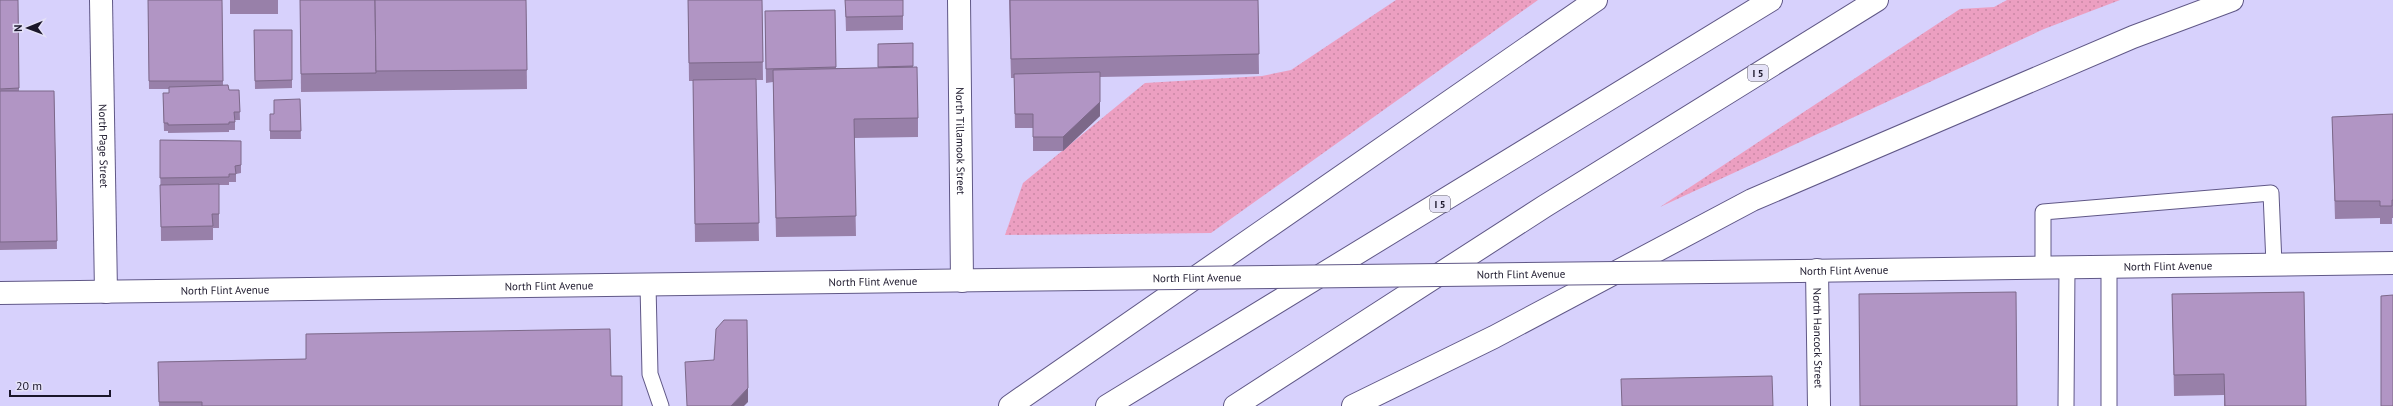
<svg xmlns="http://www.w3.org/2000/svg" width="2393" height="406" font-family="'PT Sans',sans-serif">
	<defs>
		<pattern id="grass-dots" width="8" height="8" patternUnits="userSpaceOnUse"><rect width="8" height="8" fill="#ec9fc1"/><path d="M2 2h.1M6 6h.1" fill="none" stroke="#ca88a6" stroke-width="1.8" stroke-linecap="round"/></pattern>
	</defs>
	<rect width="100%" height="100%" fill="#d7d1fc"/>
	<!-- grass -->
	<g fill="url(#grass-dots)">
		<polygon points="1396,0 1538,0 1211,233 1005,235 1023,183 1145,83 1262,76 1291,70"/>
		<polygon points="2007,0 2120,0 2044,29 1660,207 1960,9 1994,7"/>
	</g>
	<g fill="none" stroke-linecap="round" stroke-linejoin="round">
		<defs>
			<g id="service">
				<polyline points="2109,266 2109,406"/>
				<polyline points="2043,267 2043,212 2271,193 2274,264"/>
				<polyline points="648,285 650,374 661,406"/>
				<polyline points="2066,406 2067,267"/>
			</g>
			<g id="minor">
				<path id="s1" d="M101,0L106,292"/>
				<path id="s2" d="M959,0L962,281"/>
				<path id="s3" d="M1817,270L1819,406"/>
				<path id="s4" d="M1799,271L2393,263"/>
				<path id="s5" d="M0,293L994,280"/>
			</g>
			<g id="motorway">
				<polyline points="1010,406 1596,0"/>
				<polyline points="1107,406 1771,0"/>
				<polyline points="1235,406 1545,206 1877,0"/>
				<polyline points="1353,406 1494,337 1752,200 2133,37 2232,0"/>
			</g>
		</defs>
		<!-- service casing -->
		<use href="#service" stroke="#605887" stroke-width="17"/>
		<!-- minor casing -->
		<use href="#minor" stroke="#605887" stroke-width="24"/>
		<!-- motorway casing -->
		<use href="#motorway" stroke="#605887" stroke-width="24"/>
		<!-- service -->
		<use href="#service" stroke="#fff" stroke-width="15"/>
		<!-- minor -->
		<use href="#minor" stroke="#fff" stroke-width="22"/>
		<!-- motorway -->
		<use href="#motorway" stroke="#fff" stroke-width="22"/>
		<defs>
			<g id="minor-bridge">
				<path id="s6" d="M994,280L1799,271"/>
			</g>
		</defs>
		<!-- minor-bridge casing -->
		<use href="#minor-bridge" stroke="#605887" stroke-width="24" stroke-linecap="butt"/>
		<!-- minor-bridge -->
		<use href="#minor-bridge" stroke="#fff" stroke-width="22"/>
	</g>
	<!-- wall -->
	<g fill="#9880a9">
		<polygon points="0,0 18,0 19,91 54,91 57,249 0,250"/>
		<polygon points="148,0 222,0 223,85 229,90 239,90 240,120 235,120 235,130 229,130 229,132 168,133 168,131 164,131 163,101 169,93 169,89 149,89"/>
		<rect x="230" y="0" width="48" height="14"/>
		<polygon points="300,0 526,0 527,89 301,92"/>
		<polygon points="688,0 762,0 763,80 756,80 759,241 695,242 693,81 689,81"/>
		<polygon points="845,0 903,0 903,30 846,31"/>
		<polygon points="1009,0 1258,0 1259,74 1100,77 1100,116 1063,151 1033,151 1033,128 1015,128 1014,78 1011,78"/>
		<polygon points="835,10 836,68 878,68 878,44 913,43 913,67 918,118 918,137 854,138 856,236 776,237 773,82 766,83 765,11"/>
		<polygon points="254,30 292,30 292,88 255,89"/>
		<polygon points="300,99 301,139 270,139 270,114 274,114"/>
		<polygon points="2393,114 2393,218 2392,218 2392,224 2380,224 2380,218 2335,219 2332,117"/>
		<polygon points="160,140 241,141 241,173 236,174 236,182 229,182 229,185 219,185 219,228 213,228 213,240 161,241"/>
		<polygon points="2172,294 2306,406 2224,406 2224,395 2174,396"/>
		<polygon points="306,334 611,376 622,406 159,406 158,362 306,359"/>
	</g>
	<!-- shaded-wall -->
	<g fill="#7c6889">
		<polygon points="1100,72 1100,116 1063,151 1063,137"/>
		<polygon points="748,388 748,402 744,406 731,406"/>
	</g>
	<!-- building -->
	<g fill="#b195c4" stroke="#7c6889">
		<polygon points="0,0 18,0 19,88 0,89"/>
		<polygon points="148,0 222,0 223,81 149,81"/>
		<polygon points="300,0 375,0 376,73 301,74"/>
		<polygon points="375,0 526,0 527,70 376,71"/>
		<polygon points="688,0 762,0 763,62 689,63"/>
		<polygon points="845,0 903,0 903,16 846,17"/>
		<polygon points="1010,0 1258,0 1259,54 1011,59"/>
		<polygon points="835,10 836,67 766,69 765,11"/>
		<polygon points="254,30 292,30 292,80 255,81"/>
		<polygon points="913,43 913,66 878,67 878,44"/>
		<polygon points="917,67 918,118 854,119 856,216 776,218 773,70"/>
		<polygon points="1100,72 1100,102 1063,137 1033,137 1033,114 1015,114 1014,74"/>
		<polygon points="756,79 759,223 695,224 693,80"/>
		<polygon points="228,85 229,90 239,90 240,112 234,112 235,122 229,122 229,124 168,125 168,123 164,123 163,93 169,93 169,87"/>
		<polygon points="0,91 54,91 57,241 0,242"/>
		<polygon points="300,99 301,131 270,131 270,114 274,114 274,100"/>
		<polygon points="2393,114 2393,200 2392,200 2392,206 2380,206 2380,201 2335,201 2332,117"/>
		<polygon points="160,140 241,141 241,165 235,166 236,174 229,174 229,177 160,178"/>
		<polygon points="219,184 219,214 212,214 213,226 161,227 160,185"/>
		<polygon points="2016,292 2017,406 1860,406 1859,294"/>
		<polygon points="2304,292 2306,406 2225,406 2224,374 2174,375 2172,294"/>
		<polygon points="2393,295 2393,406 2381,406 2381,296"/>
		<polygon points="724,320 747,320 748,388 731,406 687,406 685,362 714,360 716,329"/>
		<polygon points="610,329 611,376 622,376 622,406 202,406 202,402 159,402 158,362 306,359 306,334"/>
		<polygon points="1772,376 1773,406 1622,406 1621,379"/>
	</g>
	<g text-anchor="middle" stroke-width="3" stroke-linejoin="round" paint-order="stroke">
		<!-- shield labels -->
		<g fill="#e4e1f7" stroke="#575368" stroke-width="1">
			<rect x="1748" y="65" width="20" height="16" rx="3"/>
			<rect x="1430" y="196" width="20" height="16" rx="3"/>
		</g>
		<g font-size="10" font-weight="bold" fill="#1a162a">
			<text x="1758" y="77">I 5</text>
			<text x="1440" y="208">I 5</text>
		</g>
		<!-- street labels -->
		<g font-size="11" fill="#1a162a" stroke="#e4e1f7">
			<text dy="4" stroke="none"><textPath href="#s2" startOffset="141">North Tillamook Street</textPath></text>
			<text dy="4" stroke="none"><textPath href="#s1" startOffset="146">North Page Street</textPath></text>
			<text dy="4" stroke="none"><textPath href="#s4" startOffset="369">North Flint Avenue</textPath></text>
			<text dy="4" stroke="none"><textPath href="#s4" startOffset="45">North Flint Avenue</textPath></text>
			<text dy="4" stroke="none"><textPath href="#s6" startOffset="527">North Flint Avenue</textPath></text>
			<text dy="4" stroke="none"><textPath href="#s6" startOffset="203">North Flint Avenue</textPath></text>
			<text dy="4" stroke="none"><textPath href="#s5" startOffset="873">North Flint Avenue</textPath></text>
			<text dy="4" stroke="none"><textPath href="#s5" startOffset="549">North Flint Avenue</textPath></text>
			<text dy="4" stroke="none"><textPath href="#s5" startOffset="225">North Flint Avenue</textPath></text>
			<text dy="4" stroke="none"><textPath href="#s3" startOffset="68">North Hancock Street</textPath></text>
		</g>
	</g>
	<!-- north arrow -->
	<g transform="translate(28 28) rotate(269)" stroke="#e4e1f7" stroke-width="3" paint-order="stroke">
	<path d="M0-3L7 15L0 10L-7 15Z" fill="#1a162a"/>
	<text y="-6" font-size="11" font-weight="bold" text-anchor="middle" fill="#1a162a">N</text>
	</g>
	<!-- scale -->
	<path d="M10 390v6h100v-6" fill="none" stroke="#1a162a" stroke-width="2"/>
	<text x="16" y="390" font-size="12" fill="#1a162a" stroke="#e4e1f7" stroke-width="3" paint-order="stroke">20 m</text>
</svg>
